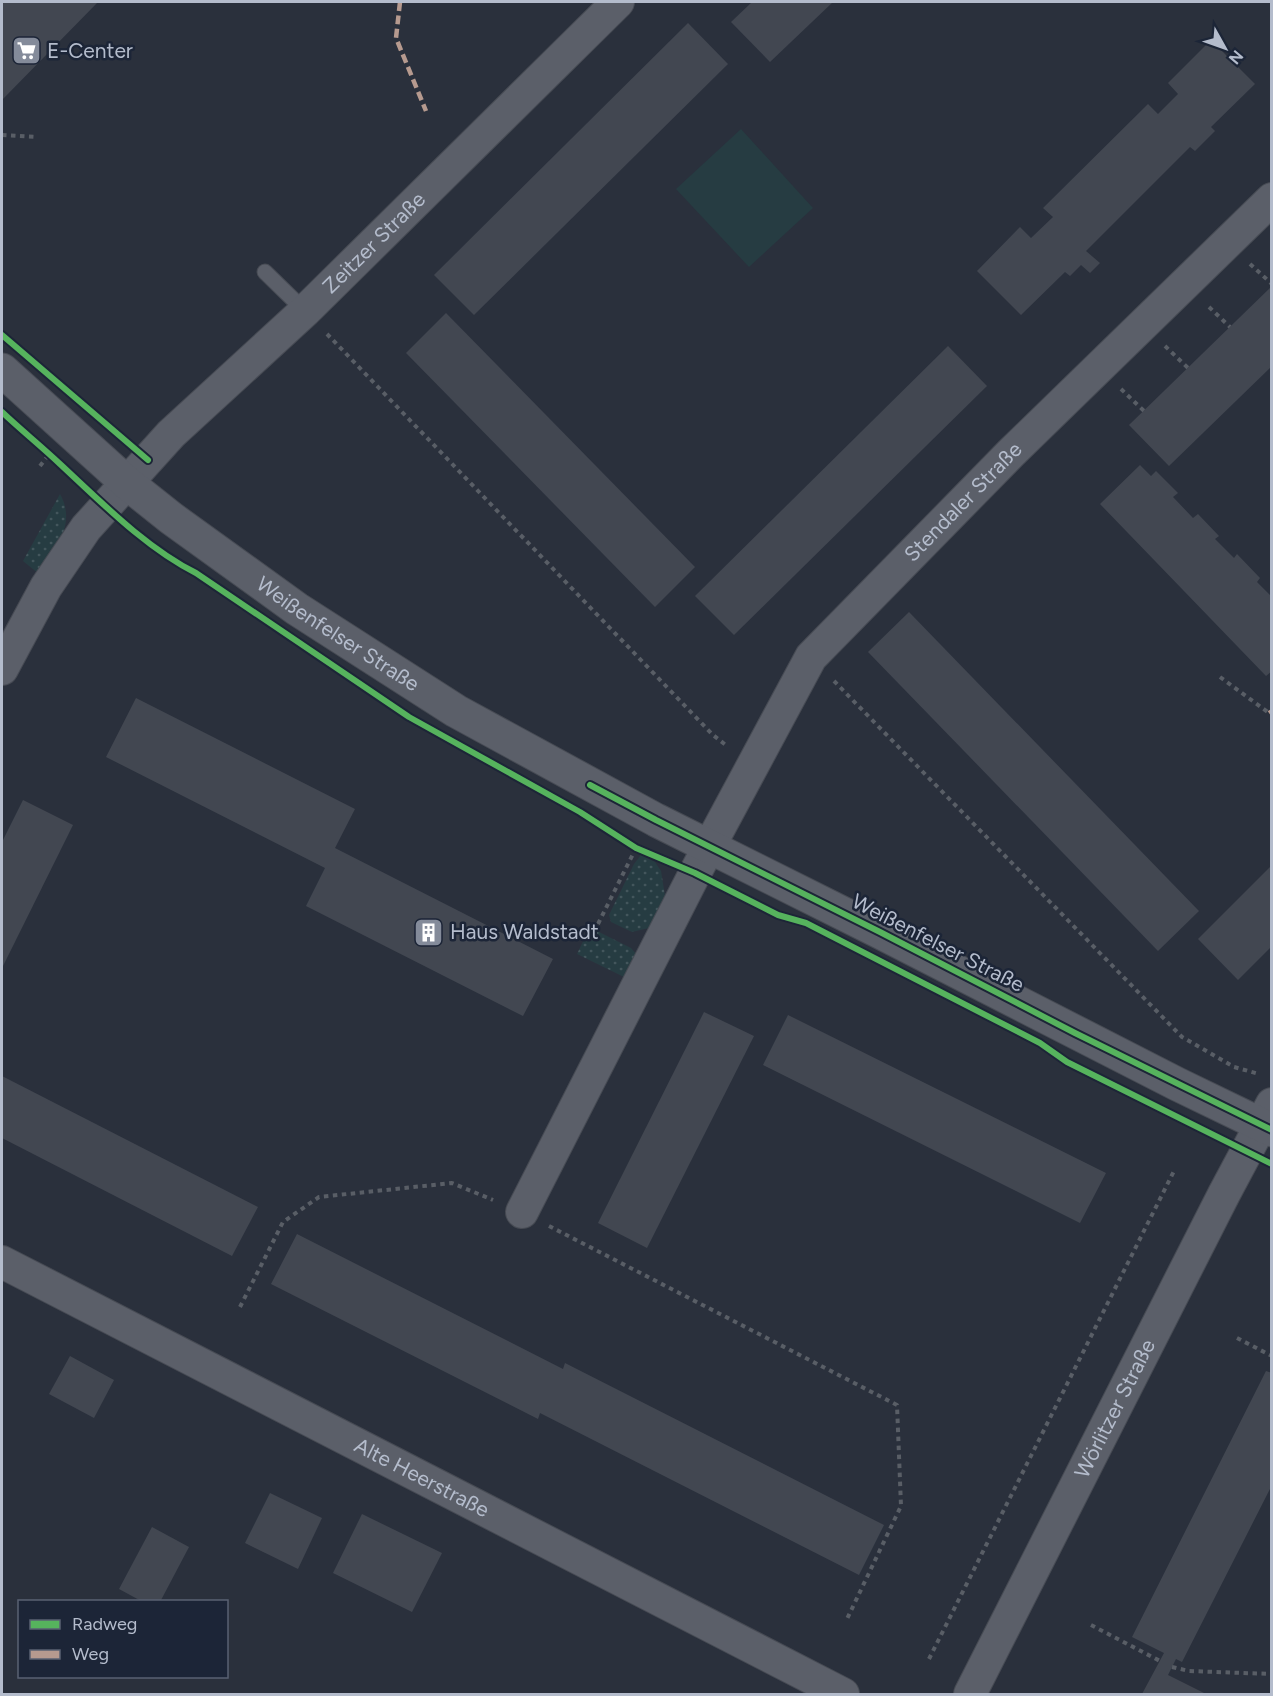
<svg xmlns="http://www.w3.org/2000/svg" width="1273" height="1696" font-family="Figtree,sans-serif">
	<defs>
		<pattern id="grass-dots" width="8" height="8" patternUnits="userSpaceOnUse" patternTransform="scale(1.5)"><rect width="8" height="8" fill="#263c42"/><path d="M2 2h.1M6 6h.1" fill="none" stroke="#43565c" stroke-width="1.8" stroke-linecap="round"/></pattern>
	</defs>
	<rect width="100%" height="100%" fill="#2a303c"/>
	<!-- grass -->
	<g fill="url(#grass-dots)">
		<path d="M60,494C77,524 55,550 39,574L23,561Z"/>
		<polygon points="641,855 655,862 661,871 666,902 653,927 632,932 611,922 609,915 634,864"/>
		<polygon points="593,929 631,948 637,955 626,978 577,954 587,933"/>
	</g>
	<!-- park -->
	<polygon fill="#263c42" points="741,129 813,208 749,267 676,189"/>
	<!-- building -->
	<g fill="#424751">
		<polygon points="2,2 98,2 2,100"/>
		<polygon points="752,2 833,2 770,62 731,22"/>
		<polygon points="688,23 728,64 474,315 434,275"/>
		<polygon points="1211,40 1255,84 1211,127 1215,131 1195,151 1190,147 1086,251 1100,263 1090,273 1081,265 1070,276 1065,272 1021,315 977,271 1020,227 1031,238 1053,217 1043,208 1148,104 1158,114 1178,94 1168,83"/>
		<polygon points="1272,286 1272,366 1169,466 1129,425"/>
		<polygon points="446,313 695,567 655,607 406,353"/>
		<polygon points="948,346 987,386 734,635 695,596"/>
		<polygon points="1140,465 1151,476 1156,471 1178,493 1173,497 1193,518 1198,514 1219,536 1215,539 1234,558 1237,554 1260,578 1257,582 1272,597 1272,671 1266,676 1100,504"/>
		<polygon points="909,612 1199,911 1158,951 868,652"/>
		<polygon points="136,698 355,809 335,848 553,959 523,1016 306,906 325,868 106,757"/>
		<polygon points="23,800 73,825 2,968 2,842"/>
		<polygon points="1272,865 1272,946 1238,980 1198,939"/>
		<polygon points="704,1012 754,1036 647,1248 598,1223"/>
		<polygon points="788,1015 1106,1173 1080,1223 763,1065"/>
		<polygon points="2,1076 258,1207 232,1256 2,1138"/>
		<polygon points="297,1234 563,1369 565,1363 884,1525 859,1575 540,1413 538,1419 271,1284"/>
		<polygon points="70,1356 114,1380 94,1418 49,1394"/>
		<polygon points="1266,1371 1272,1373 1272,1485 1182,1662 1176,1659 1168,1675 1206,1694 1142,1694 1164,1653 1132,1637"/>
		<polygon points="270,1493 322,1518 298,1569 245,1543"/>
		<polygon points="362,1514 442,1553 412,1612 333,1573"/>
		<polygon points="152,1527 189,1547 160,1602 143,1602 119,1589"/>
	</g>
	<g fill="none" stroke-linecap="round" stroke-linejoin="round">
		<defs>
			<polyline id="service" points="265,272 305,311"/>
			<g id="minor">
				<path id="s1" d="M2,669L46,587L86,528L171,434L305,311L618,2"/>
				<path id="s2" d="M522,1212L695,873L811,657L1011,453L1272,199"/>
				<path id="s3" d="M2,1262L843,1694"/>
				<path id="s4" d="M970,1694L1224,1194L1272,1104"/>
			</g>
			<g id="tertiary">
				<path id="s5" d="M2,370L127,483L171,518L297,609L456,711L656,820L880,932L1177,1084L1272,1130"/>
			</g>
		</defs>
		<!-- service casing -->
		<use href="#service" stroke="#474b54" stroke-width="17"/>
		<!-- minor casing -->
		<use href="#minor" stroke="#474b54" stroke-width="34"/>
		<!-- tertiary casing -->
		<use href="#tertiary" stroke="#474b54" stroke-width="35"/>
		<!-- path -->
		<g stroke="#595e66" stroke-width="4" stroke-dasharray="4.5 4.5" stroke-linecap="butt">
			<polyline points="2,135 37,137"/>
			<polyline points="1250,264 1272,284"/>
			<polyline points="1209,307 1230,327"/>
			<polyline points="327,334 713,735 727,746"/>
			<polyline points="1165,346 1188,368"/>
			<polyline points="1121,389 1144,411"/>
			<polyline points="40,466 47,457"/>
			<polyline points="1220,677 1269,713"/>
			<polyline points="834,681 1182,1037 1234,1067 1259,1074"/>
			<polyline points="598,924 636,848"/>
			<polyline points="549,1226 897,1405 901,1506 847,1619"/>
			<polyline points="240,1307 283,1222 319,1197 452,1183 493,1200"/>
			<polyline points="1237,1338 1272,1356"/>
			<polyline points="1091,1625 1160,1661"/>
			<polyline points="929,1659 1174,1171"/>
			<polyline points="1172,1667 1189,1671 1272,1674"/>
		</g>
		<!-- service -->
		<use href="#service" stroke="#5b5f69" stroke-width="15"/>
		<!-- minor -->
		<use href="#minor" stroke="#5b5f69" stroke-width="32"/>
		<!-- tertiary -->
		<use href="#tertiary" stroke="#5b5f69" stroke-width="33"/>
		<!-- quiet -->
		<g stroke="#b69a8f" stroke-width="4.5" stroke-dasharray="9 4.5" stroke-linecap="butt">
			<polyline points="400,2 396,38 426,111"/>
			<polyline points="1269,713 1272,711"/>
		</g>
		<defs>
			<g id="cycleway">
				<polyline points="2,335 148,460"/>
				<path d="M2,412C21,430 41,446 60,464C101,502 146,548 196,573L409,717L580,812L636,848L695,873L778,915L806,923L1040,1043L1067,1062L1272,1164"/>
				<polyline points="590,785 656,820 880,932 1075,1033 1272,1130"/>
			</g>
		</defs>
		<!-- cycleway casing -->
		<use href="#cycleway" stroke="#1c2537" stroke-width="10"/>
		<!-- cycleway -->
		<use href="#cycleway" stroke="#56b35d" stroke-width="6"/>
	</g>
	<!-- icons -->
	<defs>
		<symbol id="supermarket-square" viewBox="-11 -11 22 22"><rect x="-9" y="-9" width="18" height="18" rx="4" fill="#848b9a" stroke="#1c2537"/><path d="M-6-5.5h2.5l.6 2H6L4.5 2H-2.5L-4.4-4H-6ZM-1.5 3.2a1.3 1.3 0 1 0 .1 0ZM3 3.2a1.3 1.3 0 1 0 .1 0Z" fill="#fff"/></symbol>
		<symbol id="building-square" viewBox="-11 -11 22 22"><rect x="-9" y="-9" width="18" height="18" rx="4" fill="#848b9a" stroke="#1c2537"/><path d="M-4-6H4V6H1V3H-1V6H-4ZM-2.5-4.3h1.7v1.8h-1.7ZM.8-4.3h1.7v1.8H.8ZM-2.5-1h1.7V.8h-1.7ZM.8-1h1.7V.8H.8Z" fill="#fff"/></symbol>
	</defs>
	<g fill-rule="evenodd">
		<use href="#supermarket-square" x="10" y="34" width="33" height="33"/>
		<use href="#building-square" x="412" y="916" width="33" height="33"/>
	</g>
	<g text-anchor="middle" stroke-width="5" stroke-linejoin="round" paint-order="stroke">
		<!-- poi labels -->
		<g font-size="21" fill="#b4bccc" stroke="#1c2537" text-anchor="start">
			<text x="47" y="58">E-Center</text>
			<text x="450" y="939">Haus Waldstadt</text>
		</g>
		<!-- street labels -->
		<g font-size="21" fill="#b4bccc" stroke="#1c2537">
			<text dy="7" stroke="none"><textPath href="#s1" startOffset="570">Zeitzer Straße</textPath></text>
			<text dy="7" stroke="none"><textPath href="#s2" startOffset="843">Stendaler Straße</textPath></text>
			<text dy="7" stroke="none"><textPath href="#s5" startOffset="428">Weißenfelser Straße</textPath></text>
			<text transform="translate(938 943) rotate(27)" y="7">Weißenfelser Straße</text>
			<text dy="7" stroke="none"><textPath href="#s4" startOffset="320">Wörlitzer Straße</textPath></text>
			<text dy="7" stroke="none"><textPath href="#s3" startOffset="472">Alte Heerstraße</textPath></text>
		</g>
	</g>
	<!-- border -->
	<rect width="1273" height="1696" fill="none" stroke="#b4bccc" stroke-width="6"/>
	<!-- legend -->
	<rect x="18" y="1600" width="210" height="78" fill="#1c2537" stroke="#596173" stroke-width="1.5"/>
	<rect x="30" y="1620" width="30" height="9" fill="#56b35d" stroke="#596173" stroke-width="1.5"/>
	<text x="72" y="1630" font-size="18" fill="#b4bccc">Radweg</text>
	<rect x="30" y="1650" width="30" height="9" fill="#b69a8f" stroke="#596173" stroke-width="1.5"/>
	<text x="72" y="1660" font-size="18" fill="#b4bccc">Weg</text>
	<!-- north arrow -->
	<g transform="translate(1225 48) rotate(130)" stroke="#1c2537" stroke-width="4.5" paint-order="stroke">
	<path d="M0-4.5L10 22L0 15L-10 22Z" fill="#b4bccc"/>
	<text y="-9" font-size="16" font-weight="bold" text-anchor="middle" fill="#b4bccc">N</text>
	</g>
</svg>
